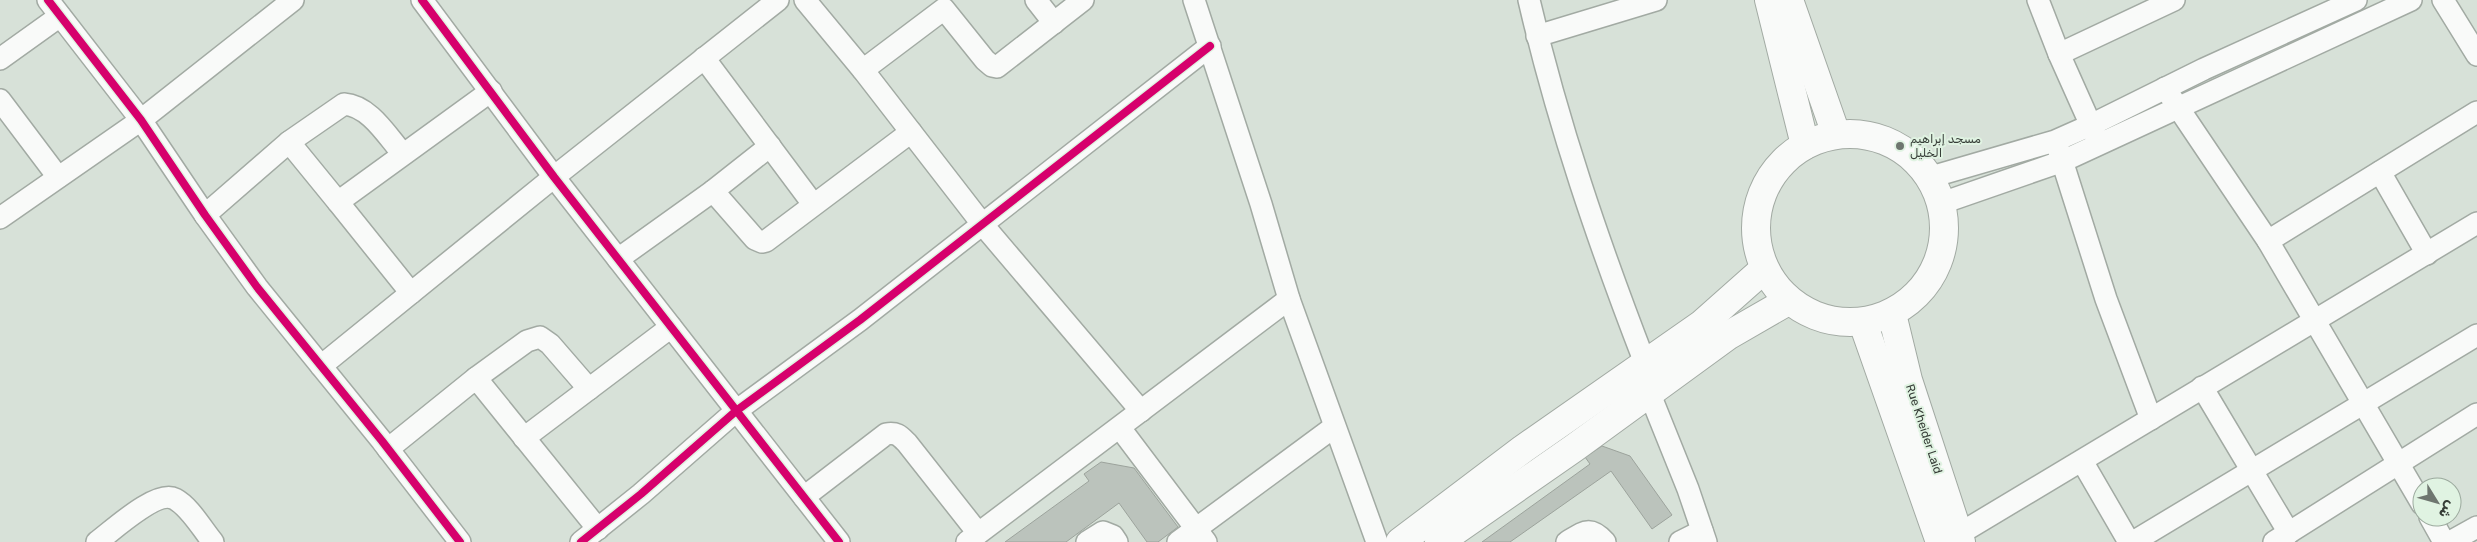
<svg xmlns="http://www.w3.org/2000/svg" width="2477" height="542" font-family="Rubik,Vazirmatn,sans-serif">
	<rect width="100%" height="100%" fill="#d7e1d8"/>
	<!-- building -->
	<g fill="#bbc3bc" stroke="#9ca39c">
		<polygon points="1602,446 1630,456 1672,515 1652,529 1611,471 1510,542 1482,542 1590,464 1585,457"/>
		<polygon points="1101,462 1134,468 1178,527 1158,542 1147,542 1119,503 1066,542 1005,542 1089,481 1084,474"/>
	</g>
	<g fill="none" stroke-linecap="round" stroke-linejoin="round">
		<defs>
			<g id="street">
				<polyline points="48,0 141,120 205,215 257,287 382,441 460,542"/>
				<polyline points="422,0 554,177 839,542"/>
				<polyline points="805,0 863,70 983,225 1141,411"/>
				<polyline points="1036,0 1054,23"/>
				<polyline points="1194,0 1261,204 1289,299 1377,542"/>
				<path d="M1529,0C1558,125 1599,244 1645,363"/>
				<polyline points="2038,0 2059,54 2097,139"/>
				<polyline points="2443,0 2477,55"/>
				<polyline points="1537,36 1656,0"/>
				<polyline points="2059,54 2174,0"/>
				<polyline points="704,58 813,204"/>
				<polyline points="0,59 60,16"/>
				<polyline points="863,70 944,9 985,60 992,66 997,67 1083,0"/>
				<polyline points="2165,88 2268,241 2422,504"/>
				<polyline points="0,100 58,177"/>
				<path d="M289,142L344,104C370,106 387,136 403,154"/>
				<polyline points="2058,148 2106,299 2151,419"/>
				<polyline points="2380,172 2427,254"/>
				<polyline points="1931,177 2055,141 2091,125 2204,69 2356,0"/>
				<polyline points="713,191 770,146"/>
				<polyline points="338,202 411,293"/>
				<polyline points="1942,203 2063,161 2411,0"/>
				<polyline points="205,215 289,142 338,202 491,91"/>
				<polyline points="0,218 141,120 293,0"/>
				<polyline points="2268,241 2477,112"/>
				<polyline points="618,259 713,191 755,239 762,242 766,241 911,132"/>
				<polyline points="321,366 554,177 778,0"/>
				<polyline points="476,378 527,341 540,337 550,344 589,389"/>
				<polyline points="2202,387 2289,533"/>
				<polyline points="1649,392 1688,489 1706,542"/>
				<polyline points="1120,428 1206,542"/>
				<polyline points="524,438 671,327"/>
				<polyline points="388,449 476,378 598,529"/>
				<polyline points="2082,461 2129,542"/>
				<path d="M804,497L886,434C897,432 900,436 907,443L978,533"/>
				<polyline points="2430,517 2444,542"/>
				<polyline points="1944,540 1959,534 2477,223"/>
				<path d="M97,542C112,531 157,489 175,499C190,507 202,529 213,542"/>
				<polyline points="581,542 641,494 736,411 860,320 1210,46"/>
				<polyline points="967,542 1289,299"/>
				<polyline points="1087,542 1103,532 1113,536 1117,542"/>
				<polyline points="1178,542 1334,427"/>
				<path d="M1567,542C1584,532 1590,525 1605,542"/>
				<polyline points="1680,542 1702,531"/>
				<polyline points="2133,542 2477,335"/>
				<polyline points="2274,542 2477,414"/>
				<polyline points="2450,542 2477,527"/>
			</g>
			<g id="secondary">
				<polyline points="1769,0 1805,145"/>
				<polyline points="1789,0 1836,134"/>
				<circle cx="1850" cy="228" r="94"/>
				<polyline points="1892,314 1908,380 1961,542"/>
				<polyline points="1863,323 1940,542"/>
				<polyline points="1400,542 1523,449 1702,324 1764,269"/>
				<polyline points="1439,542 1574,448 1729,335 1788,301"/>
			</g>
		</defs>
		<!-- street casing -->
		<use href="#street" stroke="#a2aaa3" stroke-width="24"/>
		<!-- secondary casing -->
		<use href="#secondary" stroke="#a2aaa3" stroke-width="30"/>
		<!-- street -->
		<use href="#street" stroke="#f9faf9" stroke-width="21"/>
		<!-- secondary -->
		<use href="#secondary" stroke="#f9faf9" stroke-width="28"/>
		<defs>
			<g id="cycleway">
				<polyline points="48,0 141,120 205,215 257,287 382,441 460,542"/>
				<polyline points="422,0 554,177 839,542"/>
				<polyline points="581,542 641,494 736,411 860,320 1210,46"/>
			</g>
		</defs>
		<!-- cycleway casing -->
		<use href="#cycleway" stroke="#e0f3e2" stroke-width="11"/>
		<!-- cycleway -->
		<use href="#cycleway" stroke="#d6006c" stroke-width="8"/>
	</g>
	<!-- markers -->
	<circle fill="#6e766f" stroke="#e0f3e2" stroke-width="2" cx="1900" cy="146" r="5"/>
	<g text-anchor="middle" stroke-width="4" stroke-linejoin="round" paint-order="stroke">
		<!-- poi labels -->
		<g font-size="12" fill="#363d37" stroke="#e0f3e2" text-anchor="start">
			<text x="1910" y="143">مسجد إبراهيم<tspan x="1910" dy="14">الخليل</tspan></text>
		</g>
		<!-- street labels -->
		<g font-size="12" fill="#363d37" stroke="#e0f3e2">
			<text transform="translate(1924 429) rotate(72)" y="4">Rue Kheider Laid</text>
		</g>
	</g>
	<!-- north arrow -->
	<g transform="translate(2437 502) rotate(127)"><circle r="24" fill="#e0f3e2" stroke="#9caa9e"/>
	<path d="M0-4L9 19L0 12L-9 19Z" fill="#6e766f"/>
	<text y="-8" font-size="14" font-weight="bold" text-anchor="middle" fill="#363d37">ش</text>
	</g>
</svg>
